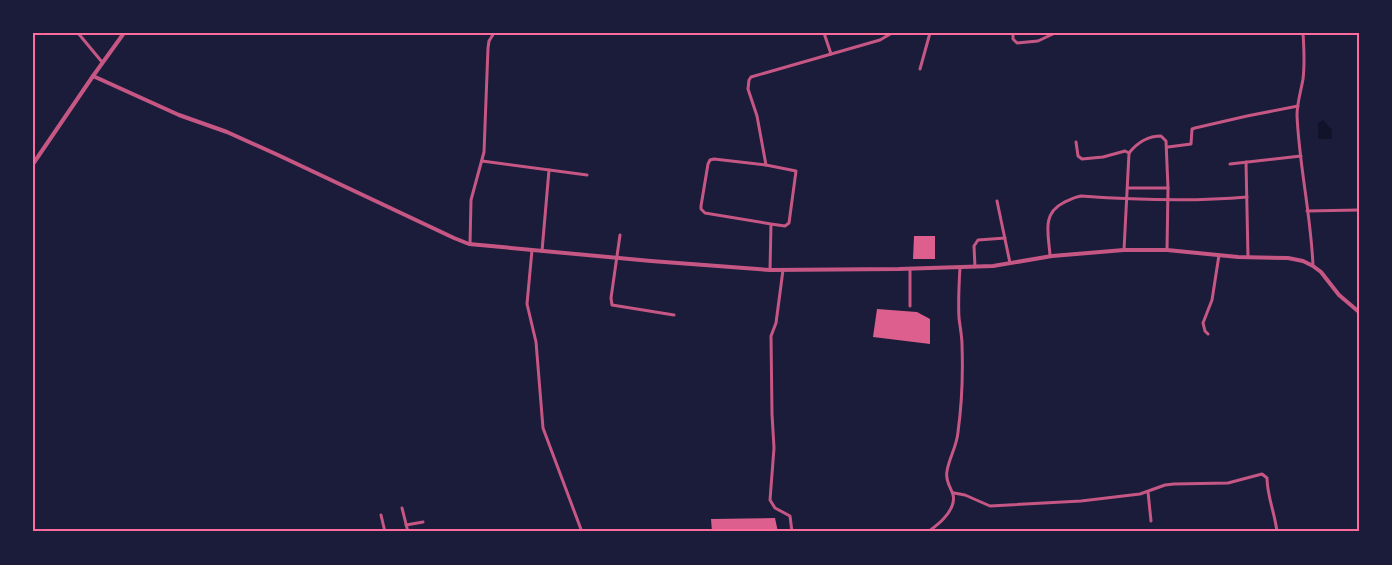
<svg xmlns="http://www.w3.org/2000/svg" width="1392" height="565" font-family="'Fira Sans Condensed',sans-serif">
	<rect width="100%" height="100%" fill="#1b1b3a"/>
	<!-- water -->
	<polygon fill="#12122b" points="1323,120 1332,130 1332,139 1318,139 1318,123"/>
	<!-- building -->
	<g fill="#dd5f8e">
		<polygon points="914,236 935,236 935,259 913,259"/>
		<polygon points="877,309 917,312 930,319 930,344 873,337"/>
		<polygon points="775,518 778,532 712,532 711,519"/>
	</g>
	<g fill="none" stroke-linecap="round" stroke-linejoin="round">
		<!-- minor -->
		<g stroke="#c65784" stroke-width="3">
			<polyline points="78,33 102,62"/>
			<polyline points="824,33 831,54"/>
			<polyline points="1013,33 1013,39 1017,43 1038,41 1055,33"/>
			<path d="M1303,33C1304,48 1305,63 1303,79C1301,91 1297,103 1297,115C1299,165 1311,215 1313,266"/>
			<polyline points="920,69 930,33"/>
			<polyline points="1076,142 1078,156 1082,159 1103,157 1125,151 1129,153 1124,250"/>
			<polyline points="1168,147 1191,144 1192,129 1195,128 1247,116 1298,106"/>
			<path d="M1129,153C1137,143 1148,136 1161,136L1166,141L1168,188L1167,250"/>
			<polyline points="482,161 587,175"/>
			<polyline points="1246,162 1248,257"/>
			<polyline points="1230,164 1301,156"/>
			<polyline points="766,165 757,116 748,89 749,80 751,77 880,40 892,33"/>
			<polyline points="1128,188 1168,188"/>
			<polyline points="997,201 1010,263"/>
			<polyline points="1307,211 1359,210"/>
			<polyline points="620,235 611,298 612,305 674,315"/>
			<polyline points="470,244 471,200 484,152 488,48 489,41 494,33"/>
			<polyline points="532,250 527,304 536,342 543,428 582,532"/>
			<polyline points="542,251 549,170"/>
			<path d="M1050,256C1049,236 1041,214 1063,203C1069,200 1074,197 1081,196C1136,200 1191,202 1247,197"/>
			<polyline points="975,267 974,246 978,240 1005,238"/>
			<polyline points="770,270 771,224 785,226 789,223 796,171 766,165 714,159 710,160 708,164 701,206 701,209 705,213 771,224"/>
			<polyline points="783,270 776,323 771,336 772,414 774,448 770,500 775,508 790,516 792,532"/>
			<polyline points="910,306 910,269"/>
			<polyline points="1208,334 1205,331 1203,323 1212,300 1219,255"/>
			<polyline points="1148,492 1151,521"/>
			<path d="M954,493L965,495L990,506L1081,501L1140,494L1165,485L1174,484L1228,483L1262,474L1267,478C1267,496 1275,513 1277,532"/>
			<polyline points="402,508 408,532"/>
			<polyline points="381,515 385,532"/>
			<polyline points="406,525 423,522"/>
			<path d="M928,532C937,525 948,517 952,506C958,491 944,486 947,471C949,458 957,446 958,432C962,403 963,373 962,345C962,336 960,327 959,318C958,301 959,284 960,267"/>
		</g>
		<!-- tertiary -->
		<g stroke="#c65784" stroke-width="4">
			<polyline points="124,33 93,76 179,115 227,132 278,155 454,238 469,244 651,261 770,270 899,269 993,266 1052,256 1124,250 1167,250 1238,257 1288,258 1303,261 1313,266 1321,272 1339,295 1359,312"/>
			<polyline points="33,164 93,76"/>
		</g>
	</g>
	<!-- border -->
	<rect width="1392" height="565" fill="none" stroke="#1b1b3a" stroke-width="69"/>
	<rect x="34" y="34" width="1324" height="496" fill="none" stroke="#ff6b9d" stroke-width="2"/>
</svg>
